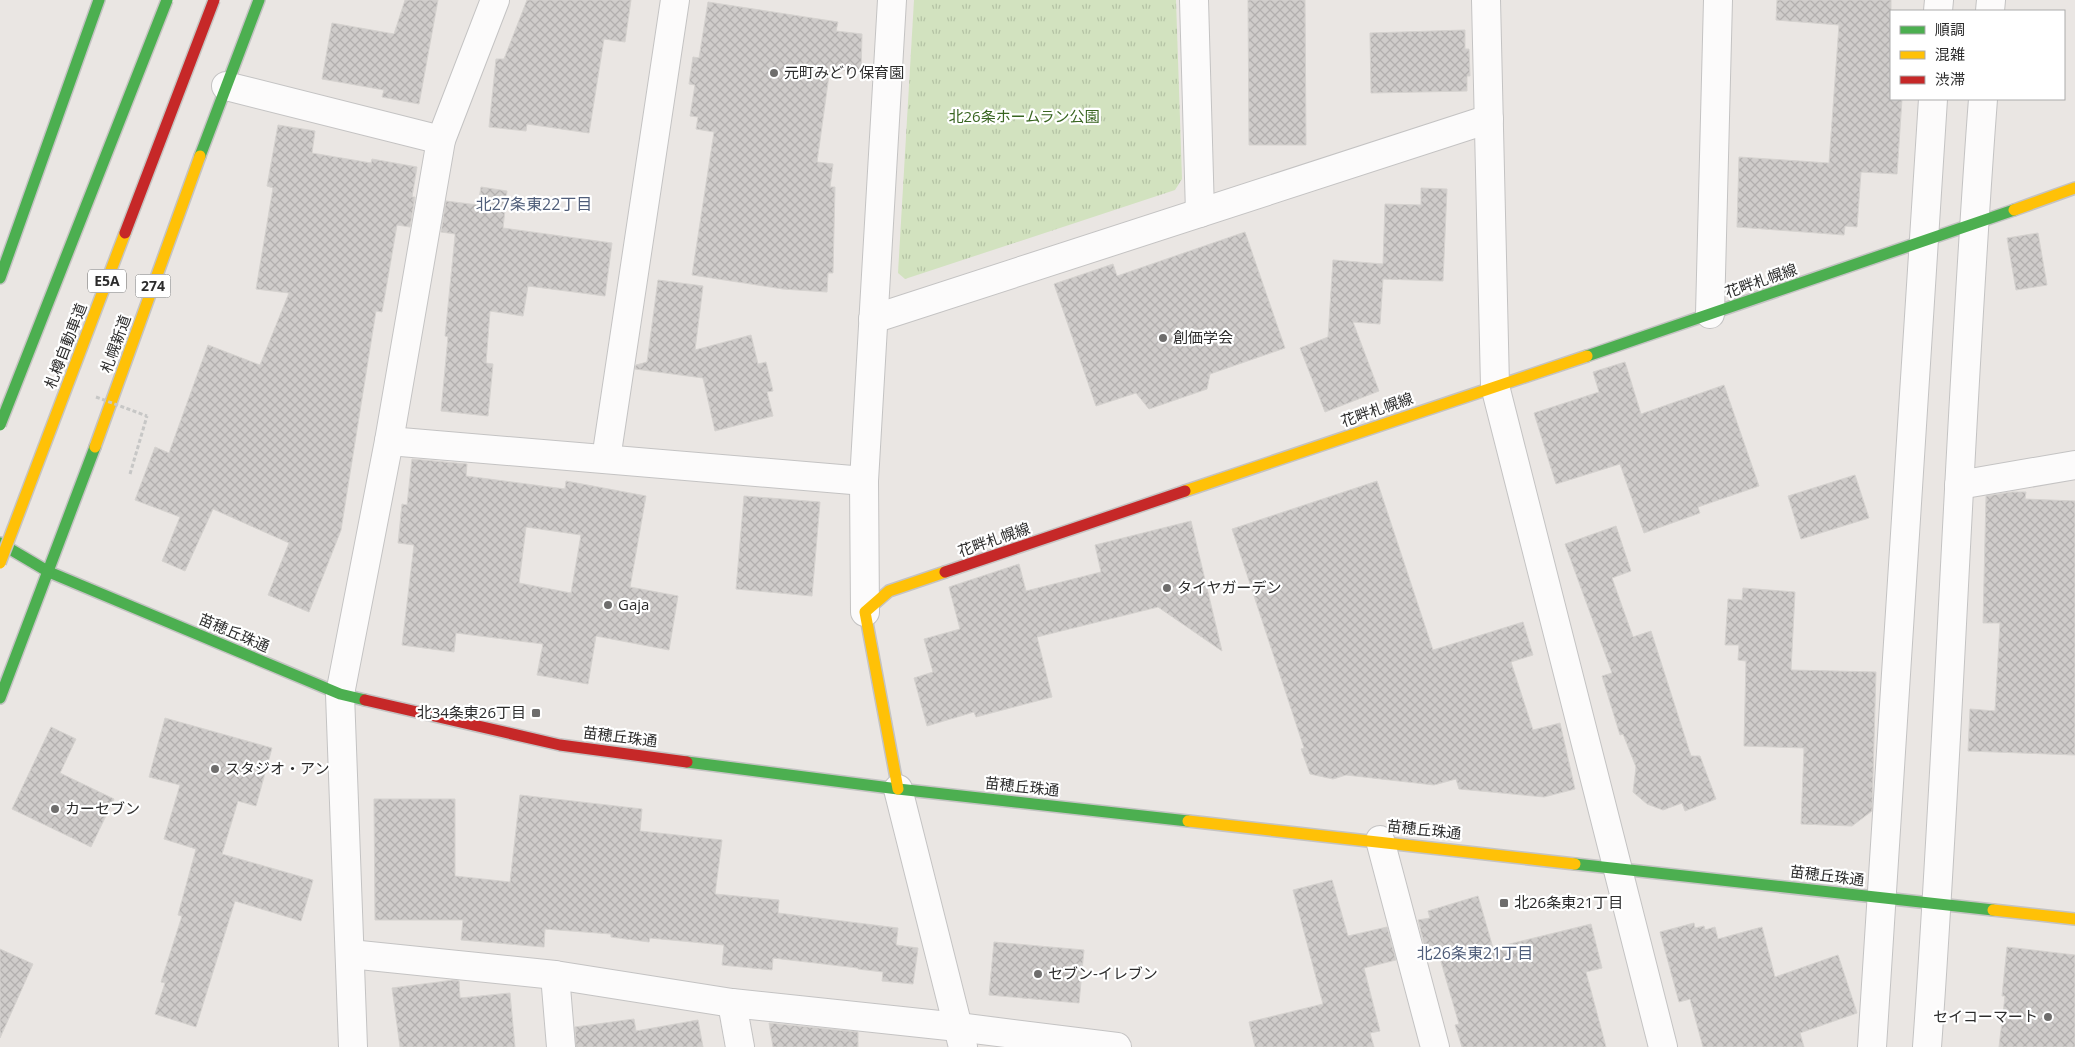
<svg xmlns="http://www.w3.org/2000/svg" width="2075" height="1047" font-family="'Open Sans','Noto Sans JP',sans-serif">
	<defs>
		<pattern id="grass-tufts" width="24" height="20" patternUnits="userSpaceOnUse" patternTransform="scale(1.25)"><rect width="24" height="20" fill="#d2e2bf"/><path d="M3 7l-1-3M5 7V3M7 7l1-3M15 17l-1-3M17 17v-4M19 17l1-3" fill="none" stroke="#b4c2a4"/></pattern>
		<pattern id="building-cross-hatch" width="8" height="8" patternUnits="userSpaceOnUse" patternTransform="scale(1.25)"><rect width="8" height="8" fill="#cfccca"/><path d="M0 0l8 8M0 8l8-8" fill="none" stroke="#b2afae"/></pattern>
	</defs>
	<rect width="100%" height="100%" fill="#eae6e3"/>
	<!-- grass -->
	<polygon fill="url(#grass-tufts)" points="914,0 1176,0 1182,179 1175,190 905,279 898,273"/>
	<!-- building -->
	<g fill="url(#building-cross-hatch)" stroke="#d5d2cf" fill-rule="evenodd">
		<polygon points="405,0 438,0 419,104 382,97 384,90 322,79 332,23 394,34"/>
		<polygon points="527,0 631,0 625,42 604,39 589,133 527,124 526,131 489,127 496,59 504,59"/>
		<polygon points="1248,0 1305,0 1306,145 1249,145"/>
		<polygon points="1777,0 1891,0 1891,99 1902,99 1897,174 1861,172 1857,227 1845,226 1844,235 1737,227 1739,157 1829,163 1839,25 1776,20"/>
		<polygon points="708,2 838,22 836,31 862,34 861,73 830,68 817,162 833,164 830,187 835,187 833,273 828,273 827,292 783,289 692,275 714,132 696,129 698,117 690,116 695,85 689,84 693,57 699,58"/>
		<polygon points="1465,30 1465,49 1469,49 1470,76 1467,76 1467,91 1371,93 1370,33"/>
		<polygon points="278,125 315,131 312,153 371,163 372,159 417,167 412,197 415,197 410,227 397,225 382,312 376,311 341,530 309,612 268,595 289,543 213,509 185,571 162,561 180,517 135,500 155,447 169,453 208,345 260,365 289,293 256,289 273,188 267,186"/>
		<polygon points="481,187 507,191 503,228 612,243 605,296 528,286 523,316 490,311 486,363 493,364 488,416 441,411 448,337 445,336 455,236 455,234 441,232 446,201 478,205"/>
		<polygon points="1421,188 1447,189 1443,281 1383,279 1380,324 1353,322 1379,391 1325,412 1300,348 1328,337 1333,260 1383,264 1385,204 1421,205"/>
		<polygon points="1245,232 1285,348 1210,374 1207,389 1149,409 1136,393 1096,406 1054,284 1113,264 1117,276"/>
		<polygon points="2038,233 2047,285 2016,290 2007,238"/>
		<polygon points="658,280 703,286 695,350 751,335 758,364 766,362 773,391 767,392 773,416 715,431 703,378 635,369 636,365 647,362"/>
		<polygon points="1625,362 1641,414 1724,385 1759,486 1698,507 1700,513 1644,533 1620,464 1556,484 1534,413 1599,392 1593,372"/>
		<path d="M412,459L467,464L466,476L565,489L566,481L646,496L630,587L678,596L669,650L596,636L588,684L537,675L543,644L456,633L454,652L402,645L414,545L398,543L402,504L407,505ZM526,527L581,535L571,593L519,583Z"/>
		<polygon points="1855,475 1869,518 1801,539 1788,496"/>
		<polygon points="1377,481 1433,650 1523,622 1533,655 1511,662 1533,730 1560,723 1575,789 1544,797 1459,789 1456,779 1434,785 1346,775 1333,779 1310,774 1301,749 1304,748 1232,529"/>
		<polygon points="2012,492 2026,492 2025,499 2075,501 2075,755 1968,751 1970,709 1995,711 2000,623 1983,623 1986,496"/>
		<polygon points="744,496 820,502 812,596 736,589"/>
		<polygon points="1191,521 1222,651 1158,607 1037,637 1052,697 976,717 974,712 927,726 914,678 933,672 924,639 960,629 949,587 1019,564 1026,591 1101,572 1095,545"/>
		<polygon points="1616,526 1631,571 1612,578 1633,637 1651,631 1691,756 1700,756 1716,799 1685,811 1682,803 1663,810 1647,804 1633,792 1636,767 1623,734 1620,735 1602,676 1612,673 1565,544"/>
		<polygon points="1743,588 1795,592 1791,670 1876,672 1872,811 1852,826 1801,824 1804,748 1744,746 1746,661 1738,660 1739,645 1725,645 1728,599 1742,600"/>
		<polygon points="165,718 272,748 256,806 238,801 222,854 313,880 301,921 235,901 196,1027 155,1014 165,983 161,982 182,916 178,915 196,849 164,839 180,785 149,777"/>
		<polygon points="51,727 76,739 60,773 114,799 91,847 12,809"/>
		<polygon points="520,795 642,809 640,831 722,840 715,894 779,900 778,913 898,928 896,945 918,948 913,984 882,981 883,972 858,969 858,968 773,958 772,970 722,965 724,945 650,938 649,942 611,937 611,934 545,929 544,947 461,940 463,920 375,920 374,799 455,799 455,876 510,882"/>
		<polygon points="1332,880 1348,936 1387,927 1396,960 1364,968 1380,1031 1370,1033 1374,1047 1255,1047 1249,1022 1323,1004 1293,890"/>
		<polygon points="1478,896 1493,948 1591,924 1602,968 1586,972 1606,1047 1462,1047 1455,1025 1459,1024 1437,948 1426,952 1418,920 1430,918 1428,911"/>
		<polygon points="1694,923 1695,928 1704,926 1705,930 1715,927 1718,939 1762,927 1775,977 1838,955 1857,1013 1800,1033 1804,1047 1703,1047 1690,999 1679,1002 1660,932"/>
		<polygon points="994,942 1084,950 1079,1003 989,995"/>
		<polygon points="2007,947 2075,955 2075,1047 1999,1047 2005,996 2002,996"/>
		<polygon points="0,949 33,964 0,1038"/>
		<polygon points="454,980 459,981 460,998 510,993 515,1047 400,1047 392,988"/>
		<polygon points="634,1019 636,1031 698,1020 703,1047 576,1047 575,1027"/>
		<polygon points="769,1023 858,1032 858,1047 773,1047"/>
	</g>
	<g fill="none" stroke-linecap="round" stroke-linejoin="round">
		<defs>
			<g id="street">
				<polyline points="1194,0 1200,213"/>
				<polyline points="1486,0 1495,386 1663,1047"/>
				<polyline points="1938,11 1939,0"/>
				<polyline points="1990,11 1991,0"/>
				<polyline points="226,86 441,140"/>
				<polyline points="1710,314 1718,0"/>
				<polyline points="873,319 1489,119"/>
				<polyline points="389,441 864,481"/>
				<polyline points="606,459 675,0"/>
				<polyline points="1959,485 2075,465"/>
				<polyline points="865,612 864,481 892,0"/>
				<polyline points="898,789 963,1047"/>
				<polyline points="1380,840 1435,1047"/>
				<polyline points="350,954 555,975 732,1003 958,1027 1117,1047"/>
				<polyline points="555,975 561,1047"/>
				<polyline points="732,1003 740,1047"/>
				<polyline points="353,1047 340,694 389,441 441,140 495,0"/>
				<polyline points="1872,1047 1933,99"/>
				<path d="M1927,1047C1950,731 1959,415 1983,99"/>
			</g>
			<g id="fast">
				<polyline points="200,156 259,0"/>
				<polyline points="0,278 99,0"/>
				<polyline points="1587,356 2014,210"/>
				<polyline points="0,543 49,572 340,694 365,700"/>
				<polyline points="0,698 95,447"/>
				<polyline points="687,762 898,789 1188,821"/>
				<polyline points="1575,864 1993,910"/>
			</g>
			<g id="slow">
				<polyline points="2014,210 2075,188"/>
				<polyline points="95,447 200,156"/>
				<polyline points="1185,491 1587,356"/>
				<polyline points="898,789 865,612 889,591 945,572"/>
				<polyline points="1188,821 1575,864"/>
				<polyline points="1993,910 2075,919"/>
			</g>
			<g id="jam">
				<polyline points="945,572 1185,491"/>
				<polyline points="365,700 560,745 687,762"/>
			</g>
		</defs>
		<!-- street casing -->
		<use href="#street" stroke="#c4c3c3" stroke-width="30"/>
		<!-- fast casing -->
		<use href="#fast" stroke="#c4c3c3" stroke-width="14"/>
		<!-- slow casing -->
		<use href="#slow" stroke="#c4c3c3" stroke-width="14"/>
		<!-- jam casing -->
		<use href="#jam" stroke="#c4c3c3" stroke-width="14"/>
		<!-- path -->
		<polyline stroke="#c7c7c6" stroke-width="3" stroke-dasharray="4 2.5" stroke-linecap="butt" points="130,474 147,416"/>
		<!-- street -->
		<use href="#street" stroke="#fcfbfb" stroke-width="28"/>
		<!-- fast -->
		<use href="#fast" stroke="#4caf50" stroke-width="11"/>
		<!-- slow -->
		<use href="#slow" stroke="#ffc107" stroke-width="11"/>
		<!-- jam -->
		<use href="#jam" stroke="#c62828" stroke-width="11"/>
		<defs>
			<polyline id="fast-bridge" points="0,425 167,0"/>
			<polyline id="slow-bridge" points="0,563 125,233"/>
			<polyline id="jam-bridge" points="125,233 214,0"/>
		</defs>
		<!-- fast-bridge casing -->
		<use href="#fast-bridge" stroke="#c6c4c2" stroke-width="14" stroke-linecap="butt"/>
		<!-- slow-bridge casing -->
		<use href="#slow-bridge" stroke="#c6c4c2" stroke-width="14" stroke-linecap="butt"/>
		<!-- jam-bridge casing -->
		<use href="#jam-bridge" stroke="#c6c4c2" stroke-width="14" stroke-linecap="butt"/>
		<!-- path-bridge -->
		<polyline stroke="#c7c7c6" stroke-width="3" stroke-dasharray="4 2.5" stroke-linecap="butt" points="96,397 147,416"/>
		<!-- fast-bridge -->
		<use href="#fast-bridge" stroke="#4caf50" stroke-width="11"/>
		<!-- slow-bridge -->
		<use href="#slow-bridge" stroke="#ffc107" stroke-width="11"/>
		<!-- jam-bridge -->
		<use href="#jam-bridge" stroke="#c62828" stroke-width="11"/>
	</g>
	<!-- markers -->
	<g fill="#6e6d6c" stroke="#fff" stroke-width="2">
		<circle cx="774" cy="73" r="5"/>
		<circle cx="1163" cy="338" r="5"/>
		<circle cx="1167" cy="588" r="5"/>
		<circle cx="608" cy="605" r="5"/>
		<rect x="531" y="708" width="10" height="10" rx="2.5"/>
		<circle cx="215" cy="769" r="5"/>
		<circle cx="55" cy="809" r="5"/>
		<rect x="1499" y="898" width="10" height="10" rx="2.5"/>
		<circle cx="1038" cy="974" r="5"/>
		<circle cx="2048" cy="1017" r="5"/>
	</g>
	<g text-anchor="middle" stroke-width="4.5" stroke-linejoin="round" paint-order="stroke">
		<!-- shield labels -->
		<g fill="#fff" stroke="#6b6b6b" stroke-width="1">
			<rect x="88" y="269.5" width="38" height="23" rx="4"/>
			<rect x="135.5" y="274.5" width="35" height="23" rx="4"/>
		</g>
		<g font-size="14" font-weight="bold" fill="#2c2c2c">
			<text x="107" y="286">E5A</text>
			<text x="153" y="291">274</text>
		</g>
		<!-- poi labels -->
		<g font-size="15" fill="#2c2c2c" stroke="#fff" text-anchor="start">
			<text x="784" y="78">元町みどり保育園</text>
			<text x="1173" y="343">創価学会</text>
			<text x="1177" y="593">タイヤガーデン</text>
			<text x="618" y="610">Gaja</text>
			<text x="526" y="718" text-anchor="end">北34条東26丁目</text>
			<text x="225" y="774">スタジオ・アン</text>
			<text x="65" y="814">カーセブン</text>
			<text x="1514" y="908">北26条東21丁目</text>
			<text x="1048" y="979">セブン-イレブン</text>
			<text x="2038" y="1022" text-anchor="end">セイコーマート</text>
		</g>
		<!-- park labels -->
		<g font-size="15" fill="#396521" stroke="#fff">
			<text x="1024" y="122">北26条ホームラン公園</text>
		</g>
		<!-- street labels -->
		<g font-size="15" fill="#2c2c2c" stroke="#fff">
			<text transform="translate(1761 281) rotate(-19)" y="5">花畔札幌線</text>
			<text transform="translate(116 344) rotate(-70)" y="5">札幌新道</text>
			<text transform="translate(66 346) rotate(-69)" y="5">札樽自動車道</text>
			<text transform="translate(1377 410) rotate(-19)" y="5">花畔札幌線</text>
			<text transform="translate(994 540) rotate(-19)" y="5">花畔札幌線</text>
			<text transform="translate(234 633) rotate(23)" y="5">苗穂丘珠通</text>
			<text transform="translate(620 737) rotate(7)" y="5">苗穂丘珠通</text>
			<text transform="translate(1022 787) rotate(6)" y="5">苗穂丘珠通</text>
			<text transform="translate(1424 830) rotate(6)" y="5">苗穂丘珠通</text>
			<text transform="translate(1827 876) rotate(7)" y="5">苗穂丘珠通</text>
		</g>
		<!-- neighbourhood labels -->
		<g font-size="16" fill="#505e7a" stroke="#fff">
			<text x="534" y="210">北27条東22丁目</text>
			<text x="1475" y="959">北26条東21丁目</text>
		</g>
	</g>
	<!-- legend -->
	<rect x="1890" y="10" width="175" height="90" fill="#ffffff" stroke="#ababab"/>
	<rect x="1900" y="26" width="25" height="8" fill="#4caf50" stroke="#ababab"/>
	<text x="1935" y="35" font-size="15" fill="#2c2c2c">順調</text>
	<rect x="1900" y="51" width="25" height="8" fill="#ffc107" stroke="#ababab"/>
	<text x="1935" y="60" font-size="15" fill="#2c2c2c">混雑</text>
	<rect x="1900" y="76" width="25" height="8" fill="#c62828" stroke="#ababab"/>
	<text x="1935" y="85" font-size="15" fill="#2c2c2c">渋滞</text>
</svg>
